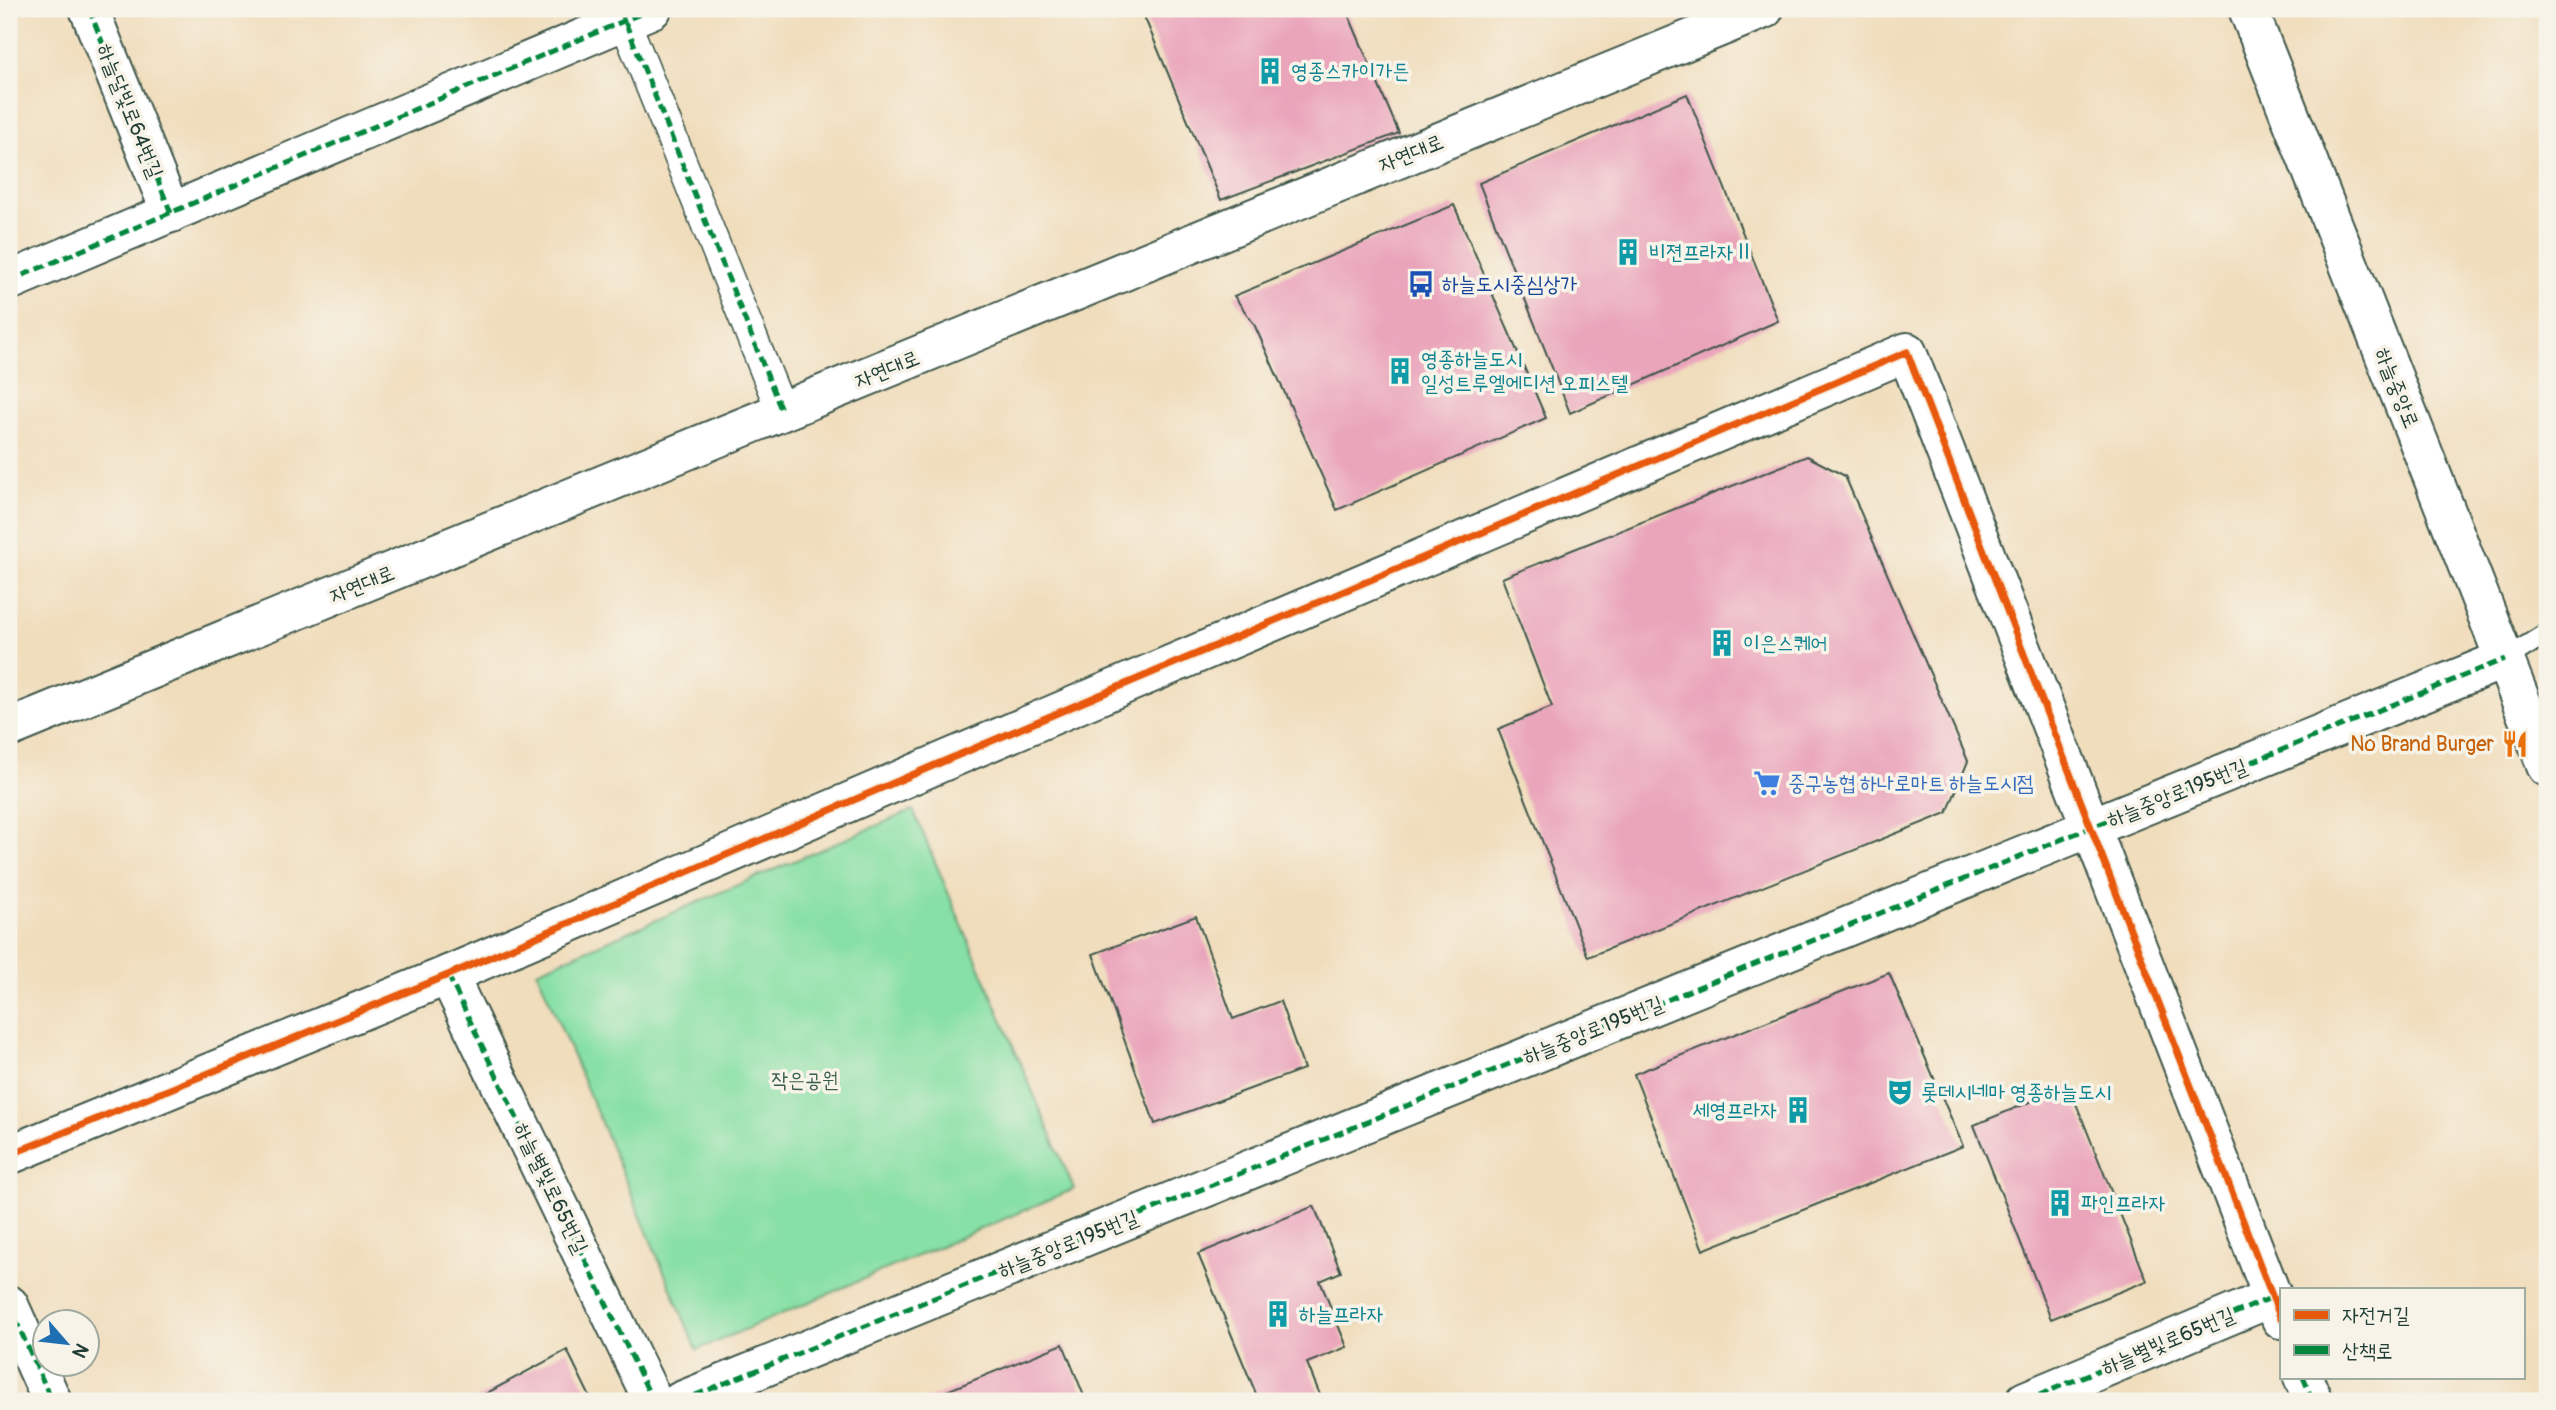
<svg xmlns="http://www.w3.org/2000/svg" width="2556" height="1410" font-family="Pangolin,'Poor Story',sans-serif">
	<rect width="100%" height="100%" fill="#f7f3e8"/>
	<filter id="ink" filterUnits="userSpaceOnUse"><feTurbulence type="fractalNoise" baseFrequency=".0143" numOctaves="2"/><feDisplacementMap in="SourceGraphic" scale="14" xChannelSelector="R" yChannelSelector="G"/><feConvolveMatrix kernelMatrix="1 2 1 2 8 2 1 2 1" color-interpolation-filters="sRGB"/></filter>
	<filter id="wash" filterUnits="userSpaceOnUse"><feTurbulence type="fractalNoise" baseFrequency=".00686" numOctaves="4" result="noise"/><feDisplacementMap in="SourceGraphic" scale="28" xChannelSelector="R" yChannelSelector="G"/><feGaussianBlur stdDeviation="1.57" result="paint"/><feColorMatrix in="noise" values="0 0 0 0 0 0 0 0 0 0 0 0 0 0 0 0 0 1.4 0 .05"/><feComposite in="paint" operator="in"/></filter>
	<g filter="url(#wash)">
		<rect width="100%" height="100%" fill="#f0ddbc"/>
		<!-- green -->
		<polygon fill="#87e0a5" stroke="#538e6c" stroke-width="2" points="913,810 1074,1189 697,1350 537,971"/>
		<g id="blocks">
			<!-- building -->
			<g fill="#eaa5bb">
				<polygon points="1141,9 1346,9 1399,133 1221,200"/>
				<polygon points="1687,94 1778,321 1570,413 1479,183"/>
				<polygon points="1454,205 1546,418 1337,510 1254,324 1234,296"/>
				<polygon points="1807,456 1845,476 1968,761 1947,813 1588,957 1498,729 1552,707 1502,578"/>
				<polygon points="1196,916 1233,1019 1280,1001 1304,1069 1155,1124 1093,954"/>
				<polygon points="1889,973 1963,1146 1703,1250 1634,1074"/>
				<polygon points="2069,1086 2147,1281 2051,1319 1974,1125"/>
				<polygon points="1314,1206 1341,1272 1320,1281 1347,1347 1307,1363 1320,1395 1306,1401 1259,1401 1198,1254"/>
				<polygon points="1063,1344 1086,1401 922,1401"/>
				<polygon points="567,1350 592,1401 472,1401"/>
			</g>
		</g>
	</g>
	<g filter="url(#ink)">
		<use href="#blocks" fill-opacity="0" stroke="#3e5548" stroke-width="2"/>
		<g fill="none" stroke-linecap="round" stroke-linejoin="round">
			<defs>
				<polyline id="service" points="2505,659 2547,633"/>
				<polyline id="pedestrian" points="620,9 782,412"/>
				<g id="minor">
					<polyline points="89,9 171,213"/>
					<polyline points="9,281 652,9"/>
					<polyline points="448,975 653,1401"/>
					<polyline points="9,1155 448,975 935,765 1907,352 2281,1319"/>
					<polyline points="9,1305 52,1401"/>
					<polyline points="2303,1377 2313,1401"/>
					<polyline points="681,1401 2505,659"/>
					<polyline points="2025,1401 2273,1297"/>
				</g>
				<polyline id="tertiary" points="2248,9 2547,767"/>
				<polyline id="secondary" points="9,728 1764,9"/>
			</defs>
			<!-- service casing -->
			<use href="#service" stroke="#3e5548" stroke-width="23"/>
			<!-- pedestrian casing -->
			<use href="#pedestrian" stroke="#3e5548" stroke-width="33"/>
			<!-- minor casing -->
			<use href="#minor" stroke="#3e5548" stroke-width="42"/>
			<!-- tertiary casing -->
			<use href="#tertiary" stroke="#3e5548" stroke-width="42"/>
			<!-- secondary casing -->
			<use href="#secondary" stroke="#3e5548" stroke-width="42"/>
			<!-- service -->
			<use href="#service" stroke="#fff" stroke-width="19"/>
			<!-- pedestrian -->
			<use href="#pedestrian" stroke="#fff" stroke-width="30"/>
			<!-- minor -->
			<use href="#minor" stroke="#fff" stroke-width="38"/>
			<!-- tertiary -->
			<use href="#tertiary" stroke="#fff" stroke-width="38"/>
			<!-- secondary -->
			<use href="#secondary" stroke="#fff" stroke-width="38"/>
			<!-- quiet -->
			<g stroke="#00873e" stroke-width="5" stroke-dasharray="10 5" stroke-linecap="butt">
				<polyline points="89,9 171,213"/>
				<polyline points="620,9 782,412"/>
				<polyline points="9,281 652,9"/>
				<polyline points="448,975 653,1401"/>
				<polyline points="9,1305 52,1401"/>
				<polyline points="2303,1377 2313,1401"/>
				<polyline points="681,1401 2505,659"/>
				<polyline points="2025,1401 2273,1297"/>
			</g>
			<defs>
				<polyline id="cycleway" points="9,1155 448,975 935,765 1907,352 2281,1319"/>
			</defs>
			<!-- cycleway casing -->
			<use href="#cycleway" stroke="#f7f3e8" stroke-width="11"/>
			<!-- cycleway -->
			<use href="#cycleway" stroke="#e8590c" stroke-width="7"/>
		</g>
	</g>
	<!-- icons -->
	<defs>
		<symbol id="building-bare" viewBox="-9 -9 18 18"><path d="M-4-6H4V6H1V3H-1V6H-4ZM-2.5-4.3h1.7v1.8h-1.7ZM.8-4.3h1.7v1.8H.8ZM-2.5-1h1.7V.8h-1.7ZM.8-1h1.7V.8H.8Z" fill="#0f9aa8" stroke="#f7f3e8" stroke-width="2.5" paint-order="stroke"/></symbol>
		<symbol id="bus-bare" viewBox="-9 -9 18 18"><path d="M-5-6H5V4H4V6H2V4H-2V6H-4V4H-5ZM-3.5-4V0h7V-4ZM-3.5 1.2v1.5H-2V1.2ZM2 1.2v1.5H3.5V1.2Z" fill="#1a4fb4" stroke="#f7f3e8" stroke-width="2.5" paint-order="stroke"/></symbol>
		<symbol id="restaurant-bare" viewBox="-9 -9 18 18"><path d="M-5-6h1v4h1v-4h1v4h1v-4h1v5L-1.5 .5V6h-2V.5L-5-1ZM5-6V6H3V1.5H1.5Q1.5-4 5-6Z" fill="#e8710a" stroke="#f7f3e8" stroke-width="2.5" paint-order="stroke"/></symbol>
		<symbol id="supermarket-bare" viewBox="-9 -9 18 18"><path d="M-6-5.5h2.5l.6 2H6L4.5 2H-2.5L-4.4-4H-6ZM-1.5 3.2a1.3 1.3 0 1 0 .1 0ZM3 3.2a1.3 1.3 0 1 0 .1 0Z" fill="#3f7fe0" stroke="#f7f3e8" stroke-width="2.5" paint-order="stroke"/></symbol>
		<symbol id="theatre-bare" viewBox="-9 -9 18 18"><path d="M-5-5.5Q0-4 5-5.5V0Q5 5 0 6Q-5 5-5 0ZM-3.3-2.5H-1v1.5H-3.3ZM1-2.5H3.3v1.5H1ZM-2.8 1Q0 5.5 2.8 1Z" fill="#0f9aa8" stroke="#f7f3e8" stroke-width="2.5" paint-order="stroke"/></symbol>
	</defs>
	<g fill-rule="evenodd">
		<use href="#building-bare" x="1251" y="52" width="38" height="38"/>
		<use href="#building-bare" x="1609" y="233" width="38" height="38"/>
		<use href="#bus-bare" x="1402" y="265" width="38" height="38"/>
		<use href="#building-bare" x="1381" y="352" width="38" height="38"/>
		<use href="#building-bare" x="1703" y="624" width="38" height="38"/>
		<use href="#restaurant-bare" x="2496" y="725" width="38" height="38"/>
		<use href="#supermarket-bare" x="1748" y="764" width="38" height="38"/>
		<use href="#theatre-bare" x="1881" y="1073" width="38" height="38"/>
		<use href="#building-bare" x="1779" y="1091" width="38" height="38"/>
		<use href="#building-bare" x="2041" y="1184" width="38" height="38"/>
		<use href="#building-bare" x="1259" y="1295" width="38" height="38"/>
	</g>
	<g text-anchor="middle" stroke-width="7" stroke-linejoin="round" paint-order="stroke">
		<!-- culture labels -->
		<g font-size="21" fill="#0d838f" stroke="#f7f3e8" text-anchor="start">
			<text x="1291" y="78">영종스카이가든</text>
			<text x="1649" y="259">비젼프라자 II</text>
			<text x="1421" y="366">영종하늘도시<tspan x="1421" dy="24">일성트루엘에디션 오피스텔</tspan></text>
			<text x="1743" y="650">이은스퀘어</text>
			<text x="1921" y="1099">롯데시네마 영종하늘도시</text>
			<text x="1777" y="1117" text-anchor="end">세영프라자</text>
			<text x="2081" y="1210">파인프라자</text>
			<text x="1299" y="1321">하늘프라자</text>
		</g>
		<!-- street labels -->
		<g font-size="21" fill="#1f3d34" stroke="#f7f3e8">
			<text transform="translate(130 111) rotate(68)" y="7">하늘달빛로64번길</text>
			<text transform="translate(1411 153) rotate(-22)" y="7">자연대로</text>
			<text transform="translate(887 369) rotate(-22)" y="7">자연대로</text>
			<text transform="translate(2397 388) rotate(68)" y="7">하늘중앙로</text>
			<text transform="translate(362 584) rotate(-22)" y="7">자연대로</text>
			<text transform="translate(2177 793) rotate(-22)" y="7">하늘중앙로195번길</text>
			<text transform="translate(1593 1030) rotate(-22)" y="7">하늘중앙로195번길</text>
			<text transform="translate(551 1188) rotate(64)" y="7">하늘별빛로65번길</text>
			<text transform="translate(1068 1244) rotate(-22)" y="7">하늘중앙로195번길</text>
			<text transform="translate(2168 1341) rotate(-23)" y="7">하늘별빛로65번길</text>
		</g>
		<!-- transit labels -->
		<g font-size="21" fill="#164399" stroke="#f7f3e8" text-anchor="start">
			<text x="1442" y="291">하늘도시중심상가</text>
		</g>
		<!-- food labels -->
		<g font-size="21" fill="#c56008" stroke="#f7f3e8" text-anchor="end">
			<text x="2494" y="751">No Brand Burger</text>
		</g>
		<!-- shop labels -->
		<g font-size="21" fill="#366cbe" stroke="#f7f3e8" text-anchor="start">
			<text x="1788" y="790">중구농협 하나로마트 하늘도시점</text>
		</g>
		<!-- park labels -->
		<g font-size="21" fill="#345e4b" stroke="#f7f3e8">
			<text x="805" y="1087">작은공원</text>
		</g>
	</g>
	<!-- margin -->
	<rect width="2556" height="1410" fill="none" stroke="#f7f3e8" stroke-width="35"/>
	<!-- legend -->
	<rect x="2280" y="1288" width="245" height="91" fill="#f7f3e8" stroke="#a1aaa0" stroke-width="2"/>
	<rect x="2294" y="1310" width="35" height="10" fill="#e8590c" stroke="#a1aaa0" stroke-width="2"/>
	<text x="2342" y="1322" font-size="21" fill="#1f3d34">자전거길</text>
	<rect x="2294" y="1345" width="35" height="10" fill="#00873e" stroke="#a1aaa0" stroke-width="2"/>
	<text x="2342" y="1358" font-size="21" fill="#1f3d34">산책로</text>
	<!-- north arrow -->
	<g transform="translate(66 1343) rotate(118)"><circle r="33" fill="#f7f3e8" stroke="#a1aaa0" stroke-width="2"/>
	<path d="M0-5L12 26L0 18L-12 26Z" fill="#1f6fb2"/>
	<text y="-10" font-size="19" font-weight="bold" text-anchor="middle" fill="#1f3d34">N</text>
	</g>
</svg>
